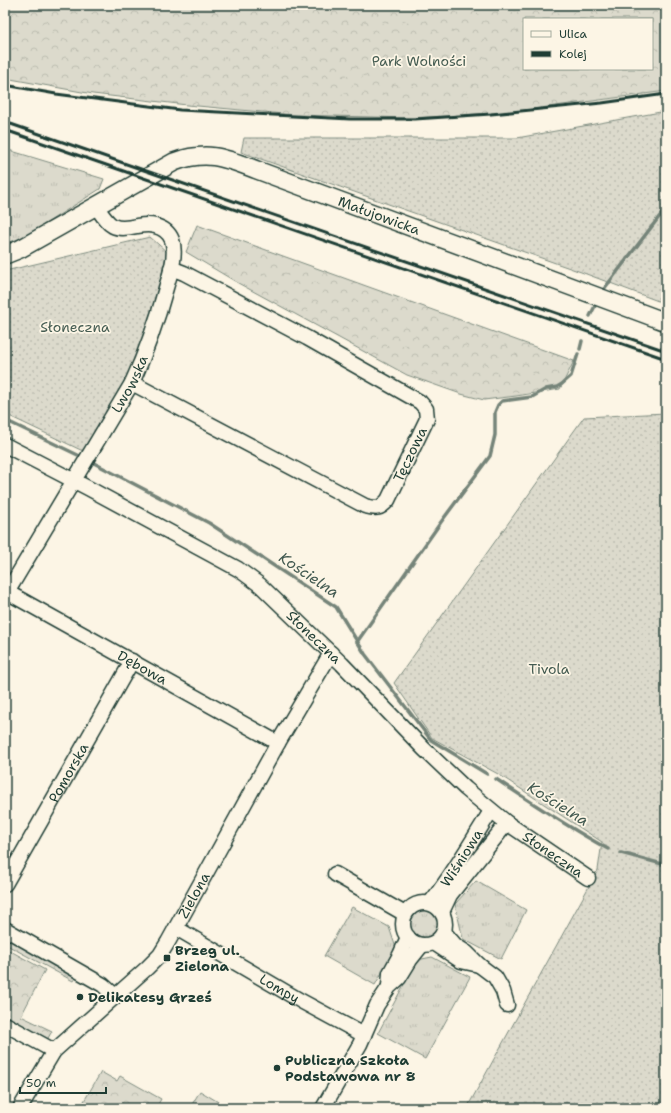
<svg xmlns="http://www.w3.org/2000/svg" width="671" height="1113" font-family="'Shantell Sans',sans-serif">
	<defs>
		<pattern id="grass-tufts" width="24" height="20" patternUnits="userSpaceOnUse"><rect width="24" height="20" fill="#dcdacc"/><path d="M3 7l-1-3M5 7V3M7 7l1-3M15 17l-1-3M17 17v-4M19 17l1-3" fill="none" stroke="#bcbcb0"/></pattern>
		<pattern id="forest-crowns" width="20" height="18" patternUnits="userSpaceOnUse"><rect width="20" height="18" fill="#dcdacc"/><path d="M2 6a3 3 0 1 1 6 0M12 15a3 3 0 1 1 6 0" fill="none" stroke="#bcbcb0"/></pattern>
		<pattern id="garden-dots" width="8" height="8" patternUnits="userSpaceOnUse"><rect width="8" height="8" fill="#dcdacc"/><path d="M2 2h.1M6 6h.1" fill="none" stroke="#bcbcb0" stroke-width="1.8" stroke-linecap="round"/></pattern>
	</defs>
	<rect width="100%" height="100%" fill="#fcf5e5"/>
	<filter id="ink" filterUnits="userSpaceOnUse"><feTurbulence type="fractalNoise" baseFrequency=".025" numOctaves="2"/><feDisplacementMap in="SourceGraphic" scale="8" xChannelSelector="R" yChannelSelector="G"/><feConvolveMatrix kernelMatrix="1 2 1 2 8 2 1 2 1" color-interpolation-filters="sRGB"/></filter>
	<g filter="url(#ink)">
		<!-- grass -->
		<g fill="url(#grass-tufts)" stroke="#7e8c80">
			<polygon points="5,149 104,179 100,189 26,236 5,244"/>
			<polygon points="476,881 526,910 501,959 463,939 455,904"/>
			<polygon points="352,907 389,927 396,948 375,985 324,956"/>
			<circle cx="424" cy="924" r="14"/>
			<polygon points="432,957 470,977 425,1059 378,1033 417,960"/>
		</g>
		<!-- forest -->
		<g fill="url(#forest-crowns)" stroke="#7e8c80" fill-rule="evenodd">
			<path d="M5,5H666V91L511,112L411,118L294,115L187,105L93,94L5,78ZM524,19H652V69H524Z"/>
			<polygon points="197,225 574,361 560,389 516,396 484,400 461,394 407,375 238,283 186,252"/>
			<polygon points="5,931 78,974 73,981 5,944"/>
			<polygon points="5,948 45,970 21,1016 52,1031 47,1040 5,1018 5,1008 7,1008 5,1007"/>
			<polygon points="101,1072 117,1081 120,1076 161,1099 156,1108 80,1108"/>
		</g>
		<!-- garden -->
		<g fill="url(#garden-dots)" stroke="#7e8c80">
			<polygon points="666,111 666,304 581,272 241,152 244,138 517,138"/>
			<polygon points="150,237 167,252 147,335 130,379 85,452 5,414 5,271"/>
			<polygon points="666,413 666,1108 467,1108 598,870 602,842 498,774 432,738 394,683 584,417"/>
		</g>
		<!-- pitch -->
		<polygon fill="#dcdacc" stroke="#7e8c80" points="200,1091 220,1103 217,1108 190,1108"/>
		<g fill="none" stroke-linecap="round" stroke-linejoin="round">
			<!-- stream -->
			<g stroke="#758479" stroke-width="3.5">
				<polyline points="604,289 666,208"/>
				<polyline points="590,316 595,306"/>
				<polyline points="580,349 582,341"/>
				<polyline points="5,420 82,457"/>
				<polyline points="90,461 209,523 336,607 365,654 431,740 487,774"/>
				<polyline points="357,642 441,522 490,456 495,435 495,412 498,405 502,401 532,397 546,389 557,387 562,384 571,376 578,354"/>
				<path d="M496,779C532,803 569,828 608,849"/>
				<polyline points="621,853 666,865"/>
			</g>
			<defs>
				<g id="minor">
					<path id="s1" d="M132,383L365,506C377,509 380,509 388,500L427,419L426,409L420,402L307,338L184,273L171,268"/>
					<path id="s2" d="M5,445L88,488L238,569L260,585L342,664L424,749L466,789L507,823L588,878"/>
					<path id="s3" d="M7,592L278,743"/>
					<path id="s4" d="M5,596L132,383C146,352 157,321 166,288C170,274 177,255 172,240C169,232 163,228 155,226C149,224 143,225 137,226C112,232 109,225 96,206"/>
					<polyline points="335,874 405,914"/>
					<path id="s5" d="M5,884L132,661"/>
					<circle cx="424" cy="924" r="21"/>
					<path id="s6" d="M430,903C453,875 471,842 491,811"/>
					<polyline points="442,912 450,895 507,823"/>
					<path id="s7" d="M176,928L301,1001L364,1035"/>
					<polyline points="5,929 103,985 115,996"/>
					<polyline points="444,932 456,946 467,953 479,965 495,977 503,991 507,1005"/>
					<polyline points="434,943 461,961 479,965"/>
					<polyline points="389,986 390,973 400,955 408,937"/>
					<polyline points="5,1024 54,1051"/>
					<path id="s8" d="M20,1108L54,1051L147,968L160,955L168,942L278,743L331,653"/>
					<polyline points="323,1108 360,1044 377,1005 389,987 399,978 410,960 422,945"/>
				</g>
				<g id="tertiary">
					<path id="s9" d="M5,255L20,249L174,162C208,150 225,158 257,170L666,322"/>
				</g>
			</defs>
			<!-- minor casing -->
			<use href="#minor" stroke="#1f3d34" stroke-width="17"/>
			<!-- tertiary casing -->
			<use href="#tertiary" stroke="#1f3d34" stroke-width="20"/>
			<!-- minor -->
			<use href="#minor" stroke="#fcf5e5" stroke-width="14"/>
			<!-- tertiary -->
			<use href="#tertiary" stroke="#fcf5e5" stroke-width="17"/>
			<!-- rail -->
			<g stroke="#1f3d34" stroke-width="3">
				<polyline points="5,85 56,94 180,110 350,119 415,119 491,114 602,103 666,94"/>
				<polyline points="5,122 666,351"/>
				<polyline points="5,130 666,359"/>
			</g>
		</g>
	</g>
	<!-- markers -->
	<g fill="#1f3d34" stroke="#fcf5e5" stroke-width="1.5">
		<rect x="163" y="954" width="8" height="8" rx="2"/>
		<circle cx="80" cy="997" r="4"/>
		<circle cx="277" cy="1068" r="4"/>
	</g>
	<g text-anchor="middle" stroke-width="3.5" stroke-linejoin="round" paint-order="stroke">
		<!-- park labels -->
		<g font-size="14" fill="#455c52" stroke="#fcf5e5">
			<text x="419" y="66">Park Wolności</text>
			<text x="75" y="332">Słoneczna</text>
			<text x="549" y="674">Tivola</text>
		</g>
		<!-- street labels -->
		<g font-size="14" fill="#1f3d34" stroke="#fcf5e5">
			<text dy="5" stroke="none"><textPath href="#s9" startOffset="409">Małujowicka</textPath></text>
			<text dy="5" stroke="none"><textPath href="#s4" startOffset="246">Lwowska</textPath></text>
			<text dy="5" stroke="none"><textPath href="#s1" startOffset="340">Tęczowa</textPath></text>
			<text dy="5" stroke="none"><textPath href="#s2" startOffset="366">Słoneczna</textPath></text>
			<text dy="5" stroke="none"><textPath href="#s3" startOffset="155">Dębowa</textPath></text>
			<text dy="5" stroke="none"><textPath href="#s5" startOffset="128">Pomorska</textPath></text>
			<text dy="5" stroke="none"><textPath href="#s2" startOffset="690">Słoneczna</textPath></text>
			<text dy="5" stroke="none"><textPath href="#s6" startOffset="55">Wiśniowa</textPath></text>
			<text dy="5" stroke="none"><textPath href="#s8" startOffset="278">Zielona</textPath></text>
			<text dy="5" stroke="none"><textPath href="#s7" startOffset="120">Lompy</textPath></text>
		</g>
		<!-- poi labels -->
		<g font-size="14" font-weight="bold" fill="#1f3d34" stroke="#fcf5e5" text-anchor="start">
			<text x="175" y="955">Brzeg ul.<tspan x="175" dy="16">Zielona</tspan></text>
			<text x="88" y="1002">Delikatesy Grześ</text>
			<text x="285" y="1065">Publiczna Szkoła<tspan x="285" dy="16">Podstawowa nr 8</tspan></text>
		</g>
		<!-- water labels -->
		<g font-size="15" font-style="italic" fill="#435a51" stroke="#fcf5e5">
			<text transform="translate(309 575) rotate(34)" y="5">Kościelna</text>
			<text transform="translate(558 804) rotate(32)" y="5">Kościelna</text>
		</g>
	</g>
	<!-- margin -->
	<rect width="671" height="1113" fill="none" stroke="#fcf5e5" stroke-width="20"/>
	<rect x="10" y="10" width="651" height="1093" fill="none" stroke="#1f3d34" stroke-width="1.5" filter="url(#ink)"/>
	<!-- legend -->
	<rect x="523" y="18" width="130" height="52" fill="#fcf5e5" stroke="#a4ab9e"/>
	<rect x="531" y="31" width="20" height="6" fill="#fcf5e5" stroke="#a4ab9e"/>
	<text x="559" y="38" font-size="12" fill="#1f3d34">Ulica</text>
	<rect x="531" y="51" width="20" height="6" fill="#1f3d34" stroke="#a4ab9e"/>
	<text x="559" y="58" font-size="12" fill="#1f3d34">Kolej</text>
	<!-- scale -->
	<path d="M20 1087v6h86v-6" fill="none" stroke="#1f3d34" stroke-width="2"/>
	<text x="26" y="1087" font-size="12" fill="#1f3d34" stroke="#fcf5e5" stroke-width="3" paint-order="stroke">50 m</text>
</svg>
